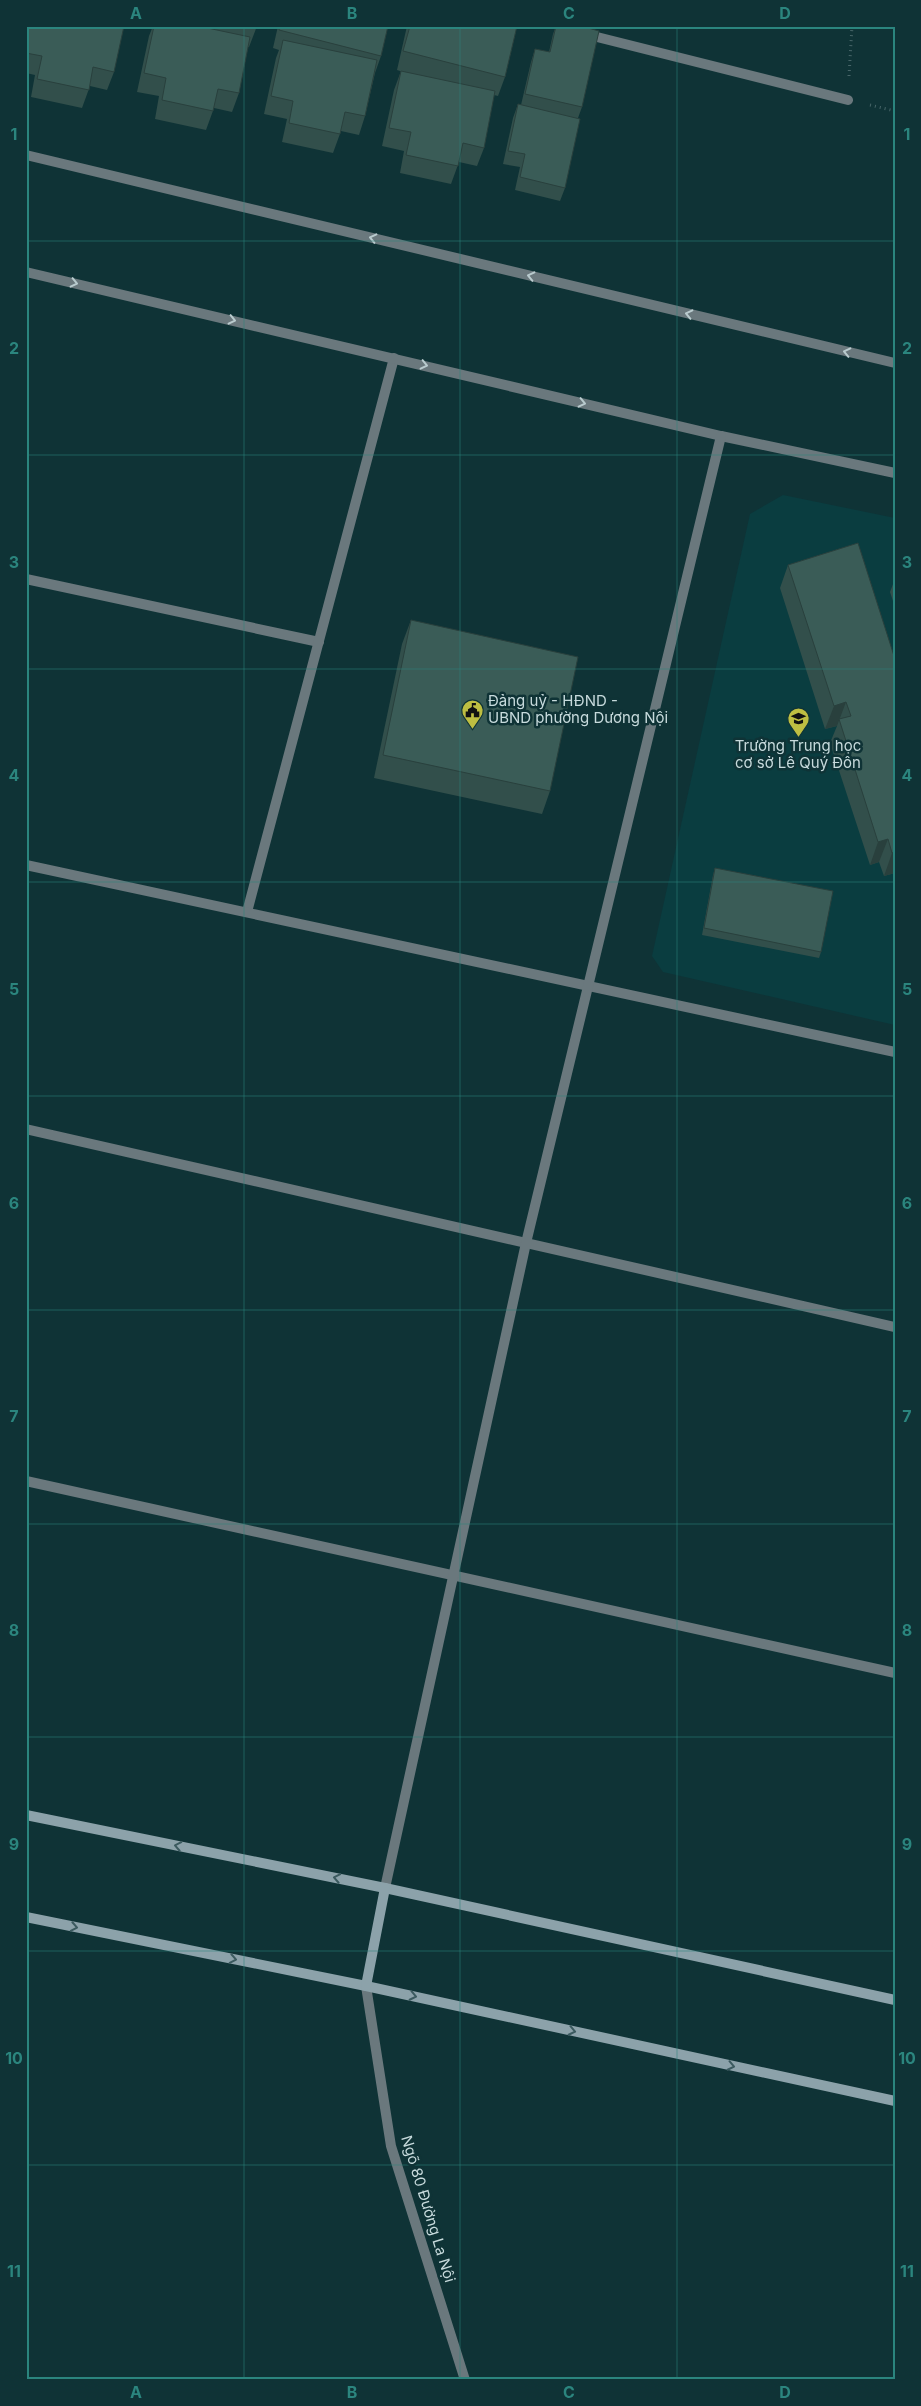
<svg xmlns="http://www.w3.org/2000/svg" width="921" height="2406" font-family="Inter,sans-serif">
	<rect width="100%" height="100%" fill="#0f3336"/>
	<!-- built -->
	<polygon fill="#0a3d40" points="783,495 895,518 895,1025 663,972 652,956 750,514"/>
	<g fill="none" stroke-linecap="round" stroke-linejoin="round">
		<!-- path -->
		<g stroke="#486669" stroke-width="3" stroke-dasharray="1 4" stroke-linecap="butt">
			<polyline points="849,76 852,26"/>
			<polyline points="870,105 895,111"/>
		</g>
		<!-- service -->
		<g stroke="#6a787d" stroke-width="10">
			<polyline points="585,34 848,100"/>
			<polyline points="26,579 319,642"/>
			<polyline points="247,912 394,358"/>
			<polyline points="366,1986 391,2146 465,2380"/>
		</g>
		<!-- minor -->
		<g stroke="#6a787d" stroke-width="10">
			<polyline points="26,155 895,363"/>
			<polyline points="26,272 721,436 895,473"/>
			<polyline points="26,865 895,1052"/>
			<polyline points="26,1129 895,1327"/>
			<polyline points="26,1481 895,1673"/>
			<polyline points="385,1888 526,1243 721,436"/>
		</g>
		<!-- secondary -->
		<g stroke="#8ca2aa" stroke-width="10">
			<polyline points="26,1815 385,1888 895,2000"/>
			<polyline points="26,1917 366,1986 895,2101"/>
			<polyline points="366,1986 385,1888"/>
		</g>
	</g>
	<!-- wall -->
	<g fill="#324f4b">
		<polygon points="26,26 114,72 107,90 90,86 82,108 31,97 35,75 26,73"/>
		<polygon points="153,26 257,26 249,47 248,47 239,93 232,112 214,108 206,130 155,119 159,96 137,92 149,36"/>
		<polygon points="278,26 388,26 381,56 375,73 365,116 359,135 341,131 333,153 282,142 287,119 264,114 276,58 279,50 273,48"/>
		<polygon points="407,26 517,26 505,77 498,96 494,95 484,148 477,166 459,162 451,184 400,173 404,151 382,146 394,90 401,71 403,72 397,70"/>
		<polygon points="556,26 581,26 582,107 578,118 565,188 560,201 515,190 520,167 503,164 513,118 518,104 521,105 531,62 535,49 549,52 553,34"/>
		<polygon points="858,543 895,873 884,876 879,862 870,865 830,743 837,726 825,729 780,588 788,565"/>
		<polygon points="895,579 895,607 890,592"/>
		<polygon points="411,620 550,791 542,814 374,778 402,644"/>
		<polygon points="715,868 821,952 819,958 702,935 713,875"/>
	</g>
	<!-- shaded-wall -->
	<g fill="#29403d">
		<polygon points="846,702 837,726 825,729 834,706"/>
		<polygon points="888,839 879,862 870,865 878,842"/>
		<polygon points="895,852 895,873 884,876 892,853"/>
	</g>
	<!-- building -->
	<g fill="#3a5c57" stroke="#29403d">
		<polygon points="26,26 124,26 114,72 93,67 89,90 37,79 42,56 26,53"/>
		<polygon points="154,26 198,26 250,37 239,93 218,89 213,111 162,100 166,78 144,73"/>
		<polygon points="247,26 257,26 256,28"/>
		<polygon points="280,26 388,26 381,56 279,30"/>
		<polygon points="410,26 517,26 505,77 403,51"/>
		<polygon points="556,26 581,26 599,31 582,107 525,94 535,49 550,52"/>
		<polygon points="283,40 377,60 365,116 345,112 340,134 289,123 293,101 271,96"/>
		<polygon points="401,71 495,91 484,148 463,143 458,166 406,155 411,132 389,128"/>
		<polygon points="518,104 580,119 565,188 520,177 525,154 508,151"/>
		<polygon points="858,543 895,659 895,852 892,853 888,839 878,842 839,719 851,716 846,702 834,706 788,565"/>
		<polygon points="411,620 578,657 550,791 383,755"/>
		<polygon points="715,868 833,891 821,952 704,928"/>
	</g>
	<!-- one-way arrows -->
	<defs><path id="oneway-chevron" d="M-2-3.5L2.5 0L-2 3.5" fill="none" stroke-width="1.6" stroke-linecap="round" stroke-linejoin="round" transform="scale(1.25)"/></defs>
	<g stroke="#b9cbce">
		<use href="#oneway-chevron" transform="translate(373 238) rotate(-167)"/>
		<use href="#oneway-chevron" transform="translate(531 276) rotate(-167)"/>
		<use href="#oneway-chevron" transform="translate(74 283) rotate(13)"/>
		<use href="#oneway-chevron" transform="translate(689 314) rotate(-167)"/>
		<use href="#oneway-chevron" transform="translate(232 320) rotate(13)"/>
		<use href="#oneway-chevron" transform="translate(847 352) rotate(-167)"/>
		<use href="#oneway-chevron" transform="translate(424 365) rotate(13)"/>
		<use href="#oneway-chevron" transform="translate(582 403) rotate(13)"/>
	</g>
	<g stroke="#3b5a5f">
		<use href="#oneway-chevron" transform="translate(178 1846) rotate(-169)"/>
		<use href="#oneway-chevron" transform="translate(337 1878) rotate(-169)"/>
		<use href="#oneway-chevron" transform="translate(74 1927) rotate(11)"/>
		<use href="#oneway-chevron" transform="translate(233 1959) rotate(11)"/>
		<use href="#oneway-chevron" transform="translate(413 1996) rotate(12)"/>
		<use href="#oneway-chevron" transform="translate(572 2031) rotate(12)"/>
		<use href="#oneway-chevron" transform="translate(731 2066) rotate(12)"/>
	</g>
	<!-- grid -->
	<path fill="none" stroke="#2b857e" stroke-width="1" stroke-opacity="0.55" d="M244,26V2380M460,26V2380M677,26V2380M26,241H895M26,455H895M26,669H895M26,882H895M26,1096H895M26,1310H895M26,1524H895M26,1737H895M26,1951H895M26,2165H895"/>
	<!-- icons -->
	<defs>
		<symbol id="civic-pin" viewBox="-11 -11 22 30"><path d="M0 17L-7.5 6A9.5 9.5 0 1 1 7.5 6Z" fill="#bebe42" stroke="#0f3336"/><path d="M-.6-6.5H3V-4.5H.6V-3L4-1V1h2V6H-6V1h2V-1L-.6-3ZM-1.2 2.5V6h2.4V2.5Z" fill="#111"/></symbol>
		<symbol id="school-pin" viewBox="-11 -11 22 30"><path d="M0 17L-7.5 6A9.5 9.5 0 1 1 7.5 6Z" fill="#bebe42" stroke="#0f3336"/><path d="M0-5L7-2L0 1L-7-2ZM-4 1L0 2.5L4 1V4Q0 6-4 4Z" fill="#111"/></symbol>
	</defs>
	<g fill-rule="evenodd">
		<use href="#civic-pin" x="460" y="698" width="25" height="34"/>
		<use href="#school-pin" x="786" y="706" width="25" height="34"/>
	</g>
	<g text-anchor="middle" stroke-width="5" stroke-linejoin="round" paint-order="stroke">
		<!-- poi labels -->
		<g font-size="15" fill="#c7dadc" stroke="#0f3336" text-anchor="start">
			<text x="488" y="706">Đảng uỷ - HĐND -<tspan x="488" dy="17">UBND phường Dương Nội</tspan></text>
			<text x="798" y="751" text-anchor="middle">Trường Trung học<tspan x="798" dy="17">cơ sở Lê Quý Đôn</tspan></text>
		</g>
		<!-- street labels -->
		<g font-size="15" fill="#c7dadc" stroke="#0f3336">
			<text transform="translate(428 2209) rotate(73)" y="5">Ngõ 80 Đường La Nội</text>
		</g>
	</g>
	<!-- border -->
	<rect width="921" height="2406" fill="none" stroke="#0f3336" stroke-width="55"/>
	<rect x="28" y="28" width="866" height="2350" fill="none" stroke="#2b857e" stroke-width="2"/>
	<g font-size="16" text-anchor="middle" font-weight="bold" fill="#2b857e">
		<text x="136" y="19">A</text>
		<text x="352" y="19">B</text>
		<text x="569" y="19">C</text>
		<text x="785" y="19">D</text>
		<text x="14" y="140">1</text>
		<text x="907" y="140">1</text>
		<text x="14" y="354">2</text>
		<text x="907" y="354">2</text>
		<text x="14" y="568">3</text>
		<text x="907" y="568">3</text>
		<text x="14" y="781">4</text>
		<text x="907" y="781">4</text>
		<text x="14" y="995">5</text>
		<text x="907" y="995">5</text>
		<text x="14" y="1209">6</text>
		<text x="907" y="1209">6</text>
		<text x="14" y="1422">7</text>
		<text x="907" y="1422">7</text>
		<text x="14" y="1636">8</text>
		<text x="907" y="1636">8</text>
		<text x="14" y="1850">9</text>
		<text x="907" y="1850">9</text>
		<text x="14" y="2064">10</text>
		<text x="907" y="2064">10</text>
		<text x="14" y="2277">11</text>
		<text x="907" y="2277">11</text>
		<text x="136" y="2398">A</text>
		<text x="352" y="2398">B</text>
		<text x="569" y="2398">C</text>
		<text x="785" y="2398">D</text>
	</g>
</svg>
